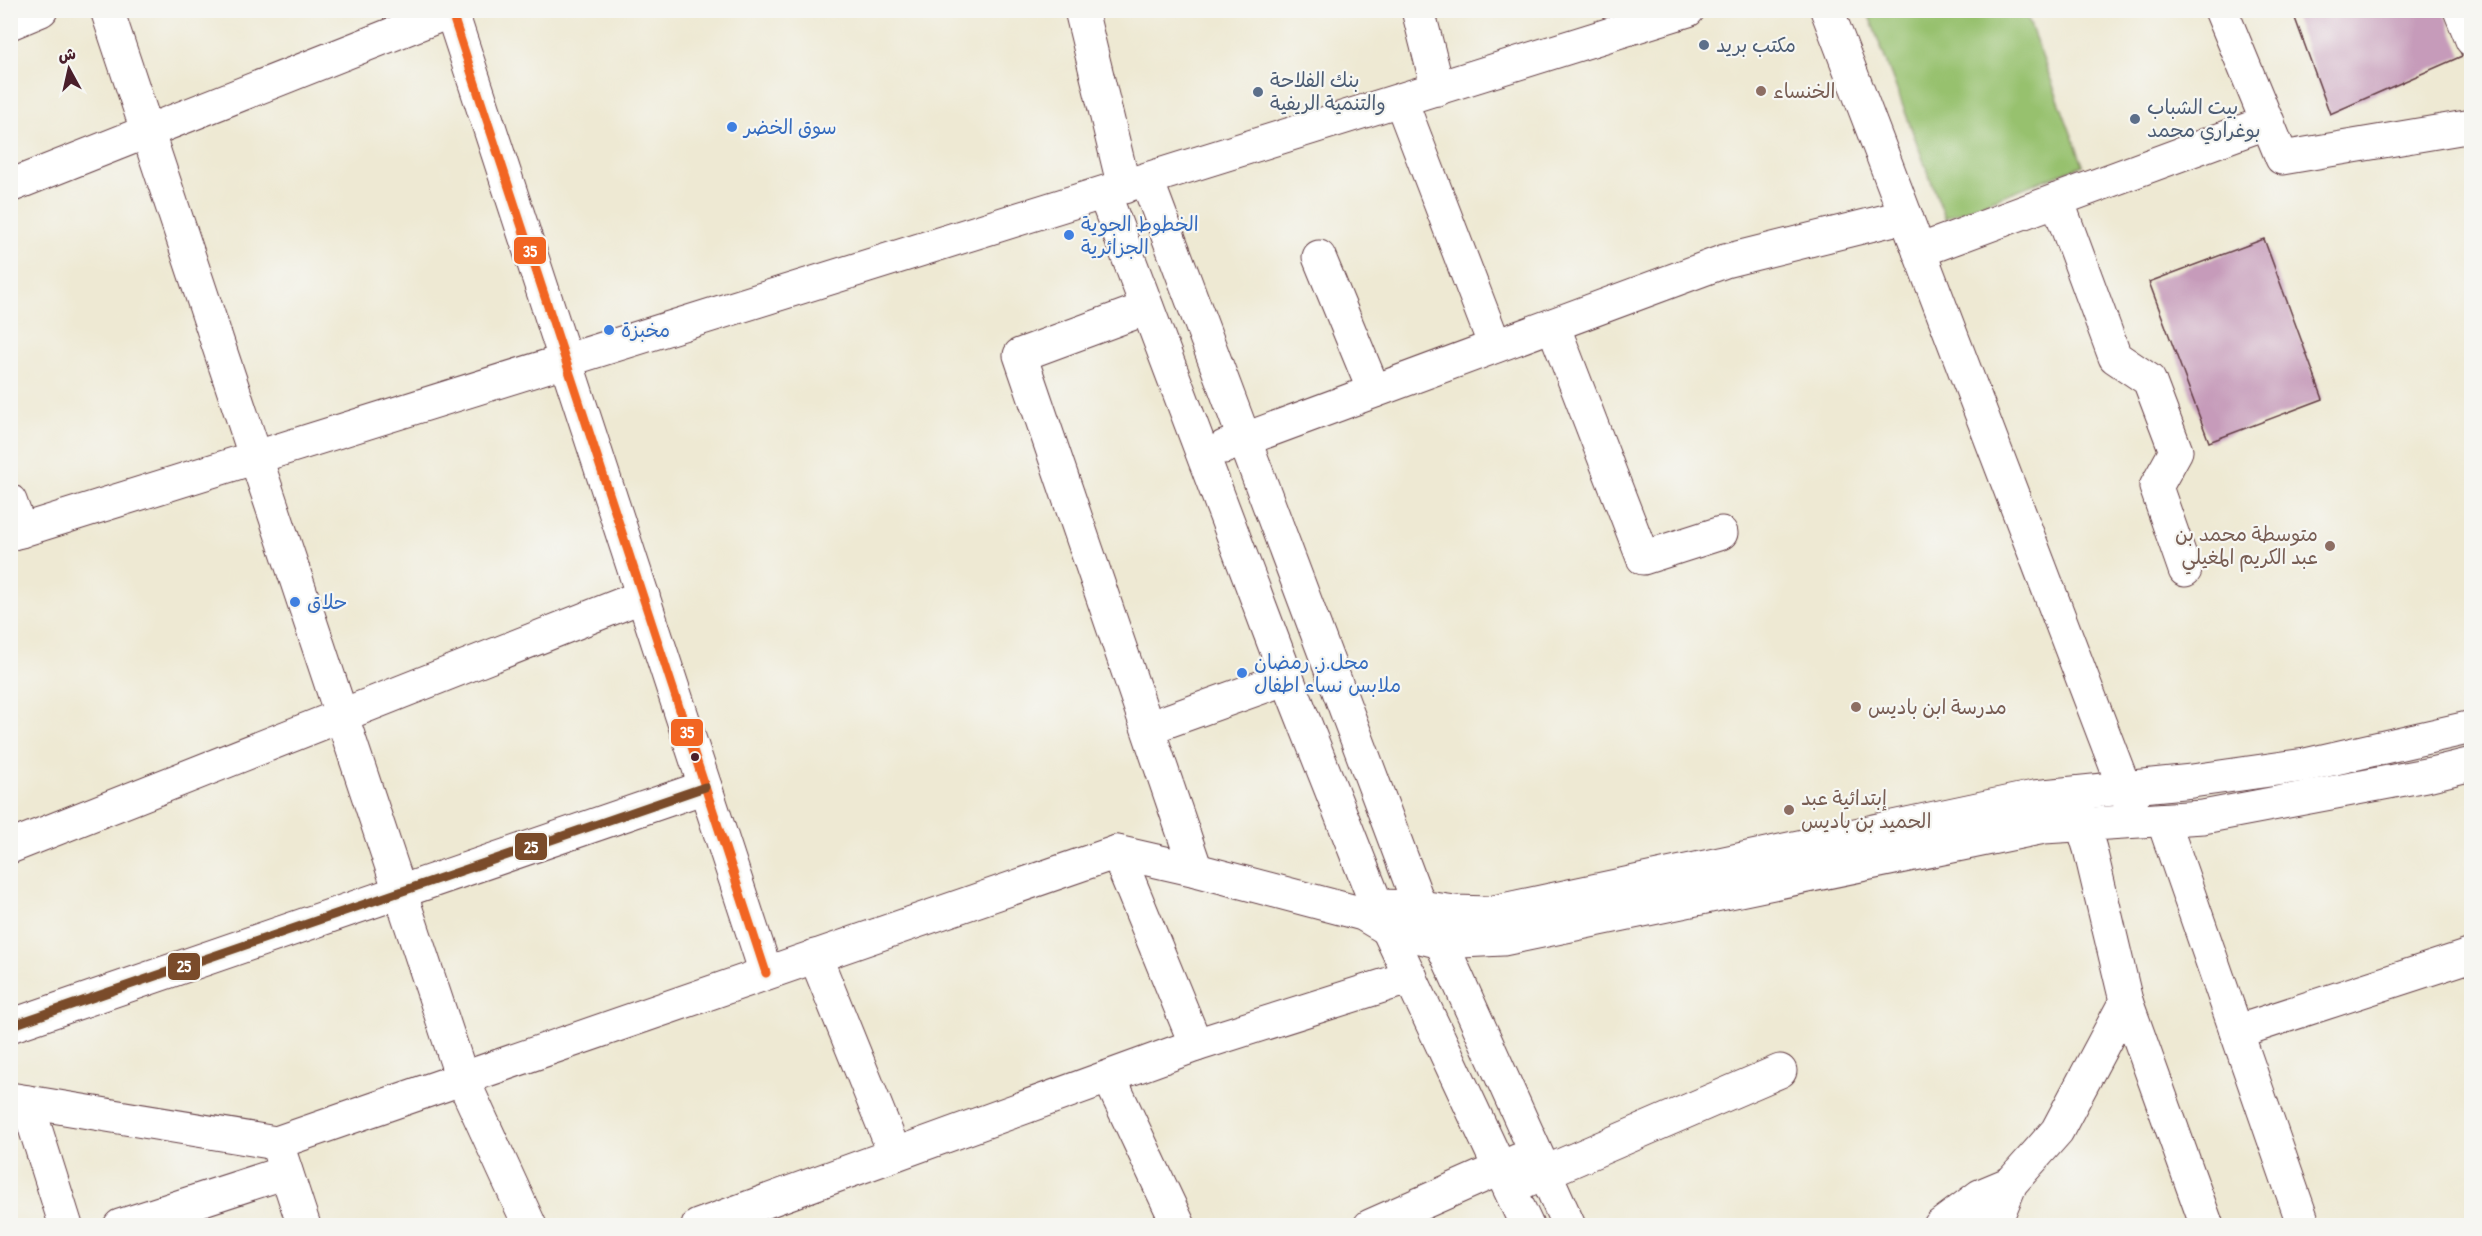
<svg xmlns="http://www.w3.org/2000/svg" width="2482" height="1236" font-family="'Patrick Hand','Playpen Sans Arabic',sans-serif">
	<rect width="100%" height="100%" fill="#f6f6f2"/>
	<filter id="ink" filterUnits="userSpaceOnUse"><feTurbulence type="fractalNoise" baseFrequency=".0167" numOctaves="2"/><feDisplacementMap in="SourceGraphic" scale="12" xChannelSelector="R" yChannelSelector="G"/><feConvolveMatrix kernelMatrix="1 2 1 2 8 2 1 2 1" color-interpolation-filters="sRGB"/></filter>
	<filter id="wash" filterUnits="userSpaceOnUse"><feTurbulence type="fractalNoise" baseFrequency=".008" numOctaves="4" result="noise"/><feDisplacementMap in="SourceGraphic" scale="24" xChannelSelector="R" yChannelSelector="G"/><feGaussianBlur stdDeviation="1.35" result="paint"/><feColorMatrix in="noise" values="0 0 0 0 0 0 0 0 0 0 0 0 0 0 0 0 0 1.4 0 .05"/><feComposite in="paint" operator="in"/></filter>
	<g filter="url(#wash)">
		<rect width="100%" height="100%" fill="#eee9d3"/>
		<!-- green -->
		<polygon fill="#97c16e" stroke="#70704c" stroke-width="1.5" points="1875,11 2025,11 2083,165 1945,218 1868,13"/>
		<g id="blocks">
			<!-- building -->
			<g fill="#c69bba">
				<polygon points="2292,10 2443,10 2462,56 2330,114"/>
				<polygon points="2264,239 2323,399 2209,442 2149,282"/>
			</g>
		</g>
	</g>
	<g filter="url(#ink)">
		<use href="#blocks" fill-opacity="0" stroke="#633d44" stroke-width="1.5"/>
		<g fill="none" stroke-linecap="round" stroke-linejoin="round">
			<defs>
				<g id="minor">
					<polyline points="107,10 462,1078 530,1226"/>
					<polyline points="451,10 766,973"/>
					<polyline points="1081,10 1124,187"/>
					<polyline points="1418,10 1438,89"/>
					<polyline points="2221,10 2282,158 2472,126"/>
					<polyline points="2460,10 2472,40"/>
					<polyline points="1401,101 1495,346"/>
					<polyline points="1147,180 1420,907 1441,942 1569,1226"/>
					<polyline points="10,186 451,11"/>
					<polyline points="1104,193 1287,678 1377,906 1527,1226"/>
					<polyline points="2057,200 2115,357 2149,380 2176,451 2156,487 2185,570"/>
					<polyline points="1919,251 2268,122"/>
					<polyline points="1319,257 1374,391"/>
					<polyline points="1147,308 1020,355 1196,870"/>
					<polyline points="1553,325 1643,558 1721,533"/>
					<polyline points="1224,447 1725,261 1906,216"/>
					<polyline points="10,501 21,531"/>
					<polyline points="10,534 1688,10"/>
					<polyline points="1148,728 1287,678"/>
					<polyline points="2163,820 2304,1226"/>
					<polyline points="10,847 643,596"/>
					<polyline points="1117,852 1196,1045"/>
					<polyline points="815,956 895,1154"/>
					<polyline points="2126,1001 2207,1226"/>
					<polyline points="10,1026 705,787"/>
					<polyline points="2236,1032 2472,955"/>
					<polyline points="1109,1077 1179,1226"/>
					<polyline points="27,1102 66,1226"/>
					<polyline points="279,1150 304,1226"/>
					<polyline points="1525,1181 1780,1071"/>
					<polyline points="120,1226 286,1172"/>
					<polyline points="698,1226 1196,1045 1411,977"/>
					<polyline points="1370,1226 1519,1160"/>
					<polyline points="1940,1226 1980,1196 2011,1183"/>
					<polyline points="1990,1226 1998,1215 2011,1183 2057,1131 2126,1001 2090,849 2074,797"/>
				</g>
				<g id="major">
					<polyline points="1827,10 2132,808"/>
					<polyline points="10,23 41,10"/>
					<polyline points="1363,914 1377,906 1420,907 1455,912 1489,913 2034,797 2192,781 2305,765 2472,727"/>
					<polyline points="10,1099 276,1143 1117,852 1196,870 1363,914 1388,929 1441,942 1503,939 2044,827 2203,817 2431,774 2472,764"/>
				</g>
			</defs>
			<!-- minor casing -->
			<use href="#minor" stroke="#633d44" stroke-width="35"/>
			<!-- major casing -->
			<use href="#major" stroke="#633d44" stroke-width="35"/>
			<!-- minor -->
			<use href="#minor" stroke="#fff" stroke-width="33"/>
			<!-- major -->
			<use href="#major" stroke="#fff" stroke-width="33"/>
			<defs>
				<polyline id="bus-1" points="451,10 766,973"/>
				<polyline id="bus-2" points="10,1026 705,787"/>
			</defs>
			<!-- bus-1 casing -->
			<use href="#bus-1" stroke="#f6f6f2" stroke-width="14"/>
			<!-- bus-2 casing -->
			<use href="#bus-2" stroke="#f6f6f2" stroke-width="14"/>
			<!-- bus-1 -->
			<use href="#bus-1" stroke="#f26522" stroke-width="9"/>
			<!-- bus-2 -->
			<use href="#bus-2" stroke="#7a4b2a" stroke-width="9"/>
		</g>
	</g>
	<!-- markers -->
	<g fill="#5c6f8a" stroke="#f6f6f2" stroke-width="2">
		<circle cx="1704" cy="45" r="6"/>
		<circle cx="1258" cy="92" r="6"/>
		<circle cx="2135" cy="119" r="6"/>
	</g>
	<g fill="#8d6e63" stroke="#f6f6f2" stroke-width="2">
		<circle cx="1761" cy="91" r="6"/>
		<circle cx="2330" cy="546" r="6"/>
		<circle cx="1856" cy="707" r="6"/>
		<circle cx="1789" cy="810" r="6"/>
	</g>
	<g fill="#3f7fe0" stroke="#f6f6f2" stroke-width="2">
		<circle cx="732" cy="127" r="6"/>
		<circle cx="1069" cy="235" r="6"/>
		<circle cx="609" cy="330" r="6"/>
		<circle cx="295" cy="602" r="6"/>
		<circle cx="1242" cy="673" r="6"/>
	</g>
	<circle fill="#4a1f2b" stroke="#f6f6f2" stroke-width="2" cx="695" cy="757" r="5"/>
	<g text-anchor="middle" stroke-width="4.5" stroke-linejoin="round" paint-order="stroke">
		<!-- service labels -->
		<g font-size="20" fill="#4e5e75" stroke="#f6f6f2" text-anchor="start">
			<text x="1716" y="52">مكتب بريد</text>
			<text x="1270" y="87">بنك الفلاحة<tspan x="1270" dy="23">والتنمية الريفية</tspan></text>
			<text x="2147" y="114">بيت الشباب<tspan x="2147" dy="23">بوغراري محمد</tspan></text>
		</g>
		<!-- education labels -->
		<g font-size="20" fill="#785e54" stroke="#f6f6f2" text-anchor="start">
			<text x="1773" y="98">الخنساء</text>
			<text x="2318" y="541" text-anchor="end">متوسطة محمد بن<tspan x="2318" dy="23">عبد الكريم المغيلي</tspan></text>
			<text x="1868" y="714">مدرسة ابن باديس</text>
			<text x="1801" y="805">إبتدائية عبد<tspan x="1801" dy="23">الحميد بن باديس</tspan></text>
		</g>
		<!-- shop labels -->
		<g font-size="20" fill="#366cbe" stroke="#f6f6f2" text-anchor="start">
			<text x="744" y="134">سوق الخضر</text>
			<text x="1081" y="231">الخطوط الجوية<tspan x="1081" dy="23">الجزائرية</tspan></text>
			<text x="621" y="337">مخبزة</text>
			<text x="307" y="609">حلاق</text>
			<text x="1254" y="669">محل.ز. رمضان<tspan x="1254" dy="23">ملابس نساء اطفال</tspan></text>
		</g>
	</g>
	<g stroke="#f6f6f2" stroke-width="2">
		<rect x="513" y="236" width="34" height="29" rx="6" fill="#f26522"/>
		<rect x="670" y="718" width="34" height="29" rx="6" fill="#f26522"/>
		<rect x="514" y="832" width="34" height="29" rx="6" fill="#7a4b2a"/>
		<rect x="167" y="952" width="34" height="29" rx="6" fill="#7a4b2a"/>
	</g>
	<g font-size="16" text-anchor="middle" font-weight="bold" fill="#fff">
		<text x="530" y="257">35</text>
		<text x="687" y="738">35</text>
		<text x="531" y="853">25</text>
		<text x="184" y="972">25</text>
	</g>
	<!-- margin -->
	<rect width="2482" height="1236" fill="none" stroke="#f6f6f2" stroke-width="36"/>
	<!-- north arrow -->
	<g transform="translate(69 69) rotate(352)" stroke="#f6f6f2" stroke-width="4.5" paint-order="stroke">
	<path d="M0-4.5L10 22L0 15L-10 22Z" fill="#4a1f2b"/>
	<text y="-9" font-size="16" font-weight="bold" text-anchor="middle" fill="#4a1f2b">ش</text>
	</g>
</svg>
